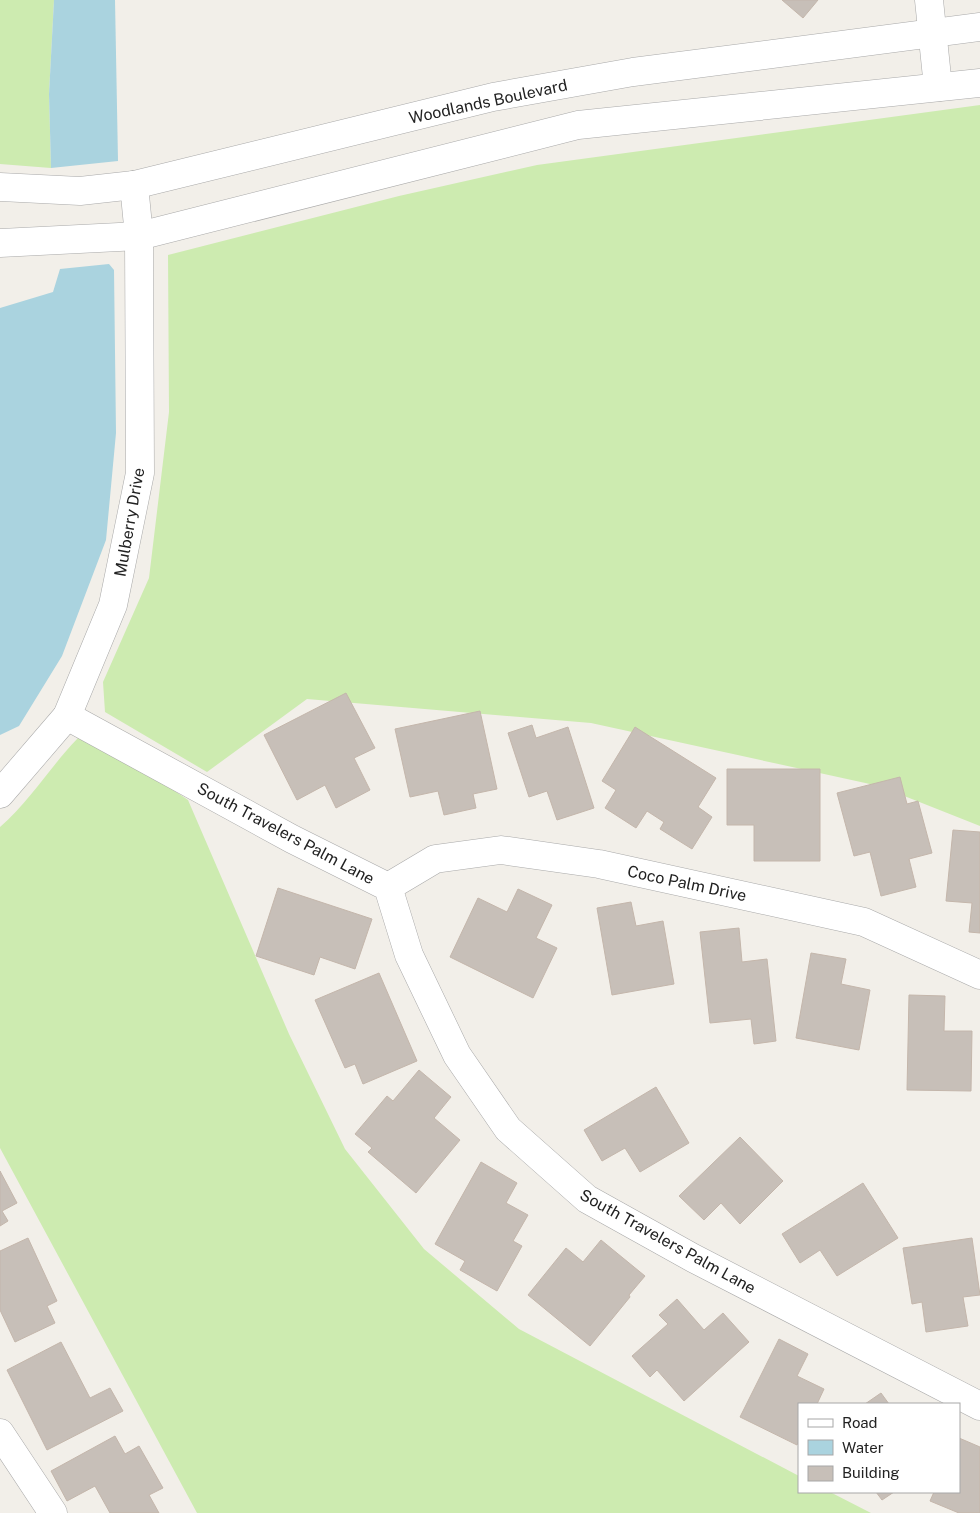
<svg xmlns="http://www.w3.org/2000/svg" width="980" height="1513" font-family="'Public Sans',sans-serif">
	<rect width="100%" height="100%" fill="#f2efe9"/>
	<!-- grass -->
	<g fill="#cdebb0">
		<polygon points="0,0 54,0 49,94 51,168 0,164"/>
		<polygon points="980,105 980,826 879,786 591,723 307,699 207,772 105,712 103,682 149,578 169,412 168,255 399,196 537,165"/>
		<path d="M78,738L100,740L188,800L289,1034L345,1149L424,1249L519,1329L799,1476V1492H830L871,1513H197L0,1148V827C30,801 50,767 78,738Z"/>
	</g>
	<!-- water -->
	<g fill="#aad3df">
		<polygon points="54,0 115,0 118,161 51,168 49,94"/>
		<polygon points="109,264 114,270 116,433 106,540 62,656 19,726 0,735 0,308 53,292 60,269"/>
	</g>
	<!-- building -->
	<g fill="#c7bfb8" stroke="#c4b6ab">
		<polygon points="782,0 818,0 803,18"/>
		<polygon points="346,693 375,748 354,758 370,790 336,808 325,785 297,800 264,735"/>
		<polygon points="480,711 497,789 473,794 476,808 444,815 438,791 410,797 395,729"/>
		<polygon points="532,725 536,738 568,727 594,808 557,820 547,791 529,797 508,733"/>
		<polygon points="635,727 716,778 698,807 712,817 692,849 660,829 664,822 647,811 636,828 605,808 616,790 602,781"/>
		<polygon points="727,769 820,769 820,861 754,861 754,825 727,825"/>
		<polygon points="900,777 907,804 918,801 932,853 909,859 916,887 881,896 870,852 854,856 837,793"/>
		<polygon points="953,830 980,832 980,933 969,932 972,903 946,901"/>
		<polygon points="278,888 372,919 355,969 320,957 314,975 256,956"/>
		<polygon points="518,889 552,905 536,938 557,948 533,998 450,957 478,898 507,912"/>
		<polygon points="631,902 636,926 663,921 674,984 612,995 597,908"/>
		<polygon points="739,928 742,962 767,959 776,1041 754,1044 751,1019 710,1023 700,932"/>
		<polygon points="811,953 846,959 841,984 870,990 859,1050 796,1038"/>
		<polygon points="379,973 417,1061 363,1084 355,1064 345,1068 315,1000"/>
		<polygon points="909,995 945,996 944,1031 972,1031 971,1091 907,1090"/>
		<polygon points="419,1070 451,1097 434,1118 460,1140 416,1193 368,1152 372,1148 355,1134 387,1096 393,1101"/>
		<polygon points="656,1087 689,1143 640,1172 625,1148 602,1161 584,1130"/>
		<polygon points="740,1137 783,1181 740,1224 721,1203 704,1220 679,1196"/>
		<polygon points="481,1162 517,1183 506,1203 528,1215 513,1241 522,1246 497,1291 460,1270 465,1261 435,1244"/>
		<polygon points="0,1171 17,1203 2,1211 8,1221 0,1226"/>
		<polygon points="863,1183 898,1238 837,1276 820,1250 800,1263 782,1234"/>
		<polygon points="28,1238 57,1301 47,1306 55,1323 15,1342 0,1310 0,1251"/>
		<polygon points="972,1238 980,1295 963,1297 968,1326 926,1332 922,1302 912,1304 903,1248"/>
		<polygon points="601,1240 645,1276 629,1295 630,1297 590,1346 528,1295 566,1248 583,1262"/>
		<polygon points="677,1299 704,1330 723,1313 749,1342 684,1401 657,1370 650,1377 632,1356 668,1324 659,1315"/>
		<polygon points="779,1339 808,1354 797,1376 824,1389 817,1404 799,1404 799,1440 797,1445 740,1417"/>
		<polygon points="61,1342 90,1398 110,1388 123,1411 47,1450 7,1370"/>
		<polygon points="881,1393 889,1404 865,1404"/>
		<polygon points="115,1436 125,1454 139,1446 163,1488 149,1495 159,1513 110,1513 95,1486 67,1501 51,1471"/>
		<polygon points="959,1438 980,1447 980,1513 959,1513 930,1501 934,1492 959,1492"/>
		<polygon points="876,1492 894,1492 882,1500"/>
	</g>
	<g fill="none" stroke-linecap="round" stroke-linejoin="round">
		<defs>
			<g id="street">
				<polyline points="929,0 938,87"/>
				<polyline points="0,187 80,191 134,185 493,97 633,72 980,27"/>
				<polyline points="0,243 139,236 578,125 980,83"/>
				<polyline points="67,716 292,839 388,887 409,955 457,1055 508,1129 587,1199 693,1258 980,1406"/>
				<polyline points="0,794 67,716 113,605 140,473 139,236 134,185"/>
				<polyline points="388,887 435,859 501,850 599,864 864,922 980,975"/>
				<polyline points="0,1433 53,1513"/>
			</g>
		</defs>
		<!-- street casing -->
		<use href="#street" stroke="#a9a9a9" stroke-width="29"/>
		<!-- street -->
		<use href="#street" stroke="#fff" stroke-width="28"/>
	</g>
	<g text-anchor="middle" stroke-width="4" stroke-linejoin="round" paint-order="stroke">
		<!-- street labels -->
		<g font-size="16" fill="#222" stroke="#fff">
			<text transform="translate(488 101) rotate(-12)" y="6">Woodlands Boulevard</text>
			<text transform="translate(129 522) rotate(-80)" y="6">Mulberry Drive</text>
			<text transform="translate(286 833) rotate(28)" y="6">South Travelers Palm Lane</text>
			<text transform="translate(687 883) rotate(12)" y="6">Coco Palm Drive</text>
			<text transform="translate(668 1241) rotate(29)" y="6">South Travelers Palm Lane</text>
		</g>
	</g>
	<!-- legend -->
	<rect x="798" y="1403" width="162" height="90" fill="#ffffff" stroke="#a7a7a7"/>
	<rect x="808" y="1419" width="25" height="8" fill="#ffffff" stroke="#a7a7a7"/>
	<text x="842" y="1428" font-size="15" fill="#222222">Road</text>
	<rect x="808" y="1440" width="25" height="15" fill="#aad3df" stroke="#a7a7a7"/>
	<text x="842" y="1453" font-size="15" fill="#222222">Water</text>
	<rect x="808" y="1466" width="25" height="15" fill="#c7bfb8" stroke="#a7a7a7"/>
	<text x="842" y="1478" font-size="15" fill="#222222">Building</text>
</svg>
